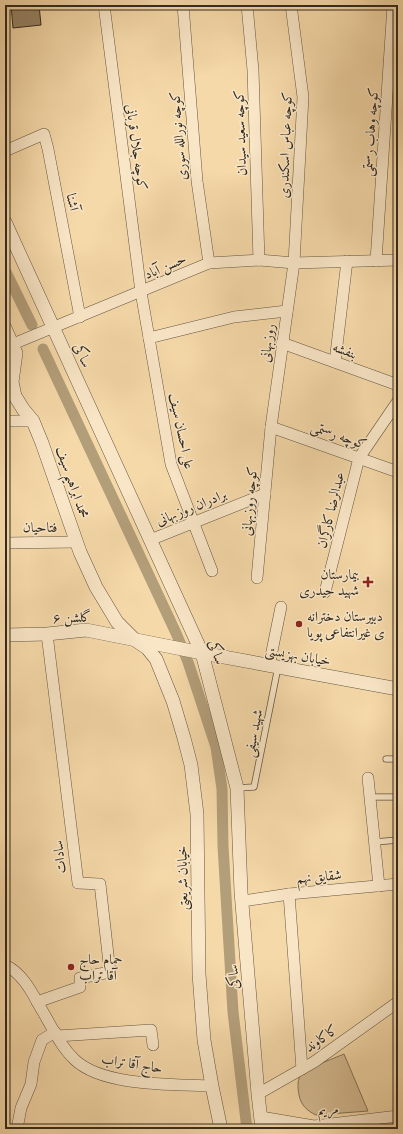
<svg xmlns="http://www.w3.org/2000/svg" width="403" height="1134" font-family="'Sorts Mill Goudy',Amiri,serif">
	<rect width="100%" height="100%" fill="#f6d9a9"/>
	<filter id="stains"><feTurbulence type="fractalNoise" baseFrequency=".005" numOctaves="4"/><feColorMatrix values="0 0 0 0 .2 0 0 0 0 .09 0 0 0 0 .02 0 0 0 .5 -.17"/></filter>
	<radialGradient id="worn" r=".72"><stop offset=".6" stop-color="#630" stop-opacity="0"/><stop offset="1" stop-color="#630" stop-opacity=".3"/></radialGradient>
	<!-- green -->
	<path fill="#d5bb92" stroke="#847258" d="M344,1054L368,1111L316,1115C307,1111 301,1105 299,1095C298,1089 297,1082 300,1076C304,1069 335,1058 344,1054Z"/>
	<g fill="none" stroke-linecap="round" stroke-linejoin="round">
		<!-- canal -->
		<g stroke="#b39e7a" stroke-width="11">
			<polyline points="5,270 32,325"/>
			<polyline points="43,349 176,633 188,662 216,747 222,789 223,846 233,1012 247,1129"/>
		</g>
	</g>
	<!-- building -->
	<polygon fill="#988567" stroke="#322a1f" points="11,5 39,5 41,25 13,28"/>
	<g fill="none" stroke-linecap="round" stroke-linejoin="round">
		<defs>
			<g id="service">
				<polyline points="386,759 398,759"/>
				<polyline points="237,788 254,787 278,667"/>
				<polyline points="370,797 398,797"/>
				<polyline points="375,842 398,840"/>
			</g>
			<g id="minor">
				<polyline points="104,5 141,292 171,464 212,571"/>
				<polyline points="183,5 197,181 209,263"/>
				<polyline points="247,5 253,70 259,260"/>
				<polyline points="5,151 44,134 48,149 80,317"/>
				<polyline points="376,261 393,5"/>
				<polyline points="149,338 234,317 287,311"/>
				<polyline points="282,343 398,385"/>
				<polyline points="13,344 209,263 259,260 294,263 398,260"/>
				<polyline points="335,362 347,261"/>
				<polyline points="5,421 33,421"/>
				<polyline points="271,427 398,472"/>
				<polyline points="150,540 265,494"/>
				<polyline points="5,542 5,543 77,542"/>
				<polyline points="257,578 271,427 294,263 303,97 291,5"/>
				<polyline points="325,592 359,458 398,401"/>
				<polyline points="269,666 281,607"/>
				<polyline points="368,778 379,886"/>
				<polyline points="289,894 302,1069"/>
				<polyline points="243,901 289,894 398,884"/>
				<path d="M5,965C24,974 33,995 43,1012C53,1029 61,1047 75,1060C104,1087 174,1084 212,1086"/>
				<polyline points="37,1002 80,987 80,978 110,972 100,884 78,883 47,634"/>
				<polyline points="57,1036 151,1030 153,1045"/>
				<polyline points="258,1094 314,1062 398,1002"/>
				<polyline points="261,1117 314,1126 398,1116"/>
				<polyline points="17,1129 21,1108 31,1084 34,1062 42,1040 55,1032"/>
			</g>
			<g id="tertiary">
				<polyline points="5,222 202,653 237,788 241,892 258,1094 262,1129"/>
				<polyline points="5,328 16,353 12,382 15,396 23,409 33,421 42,443 80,552 96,587 117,622 135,640 147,648 156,659 173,701 184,738 191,765 197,814 199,974 204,1040 212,1086 221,1129"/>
				<polyline points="5,635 47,634 86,630 202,653 398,689"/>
			</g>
		</defs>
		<!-- service casing -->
		<use href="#service" stroke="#635642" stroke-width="7"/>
		<!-- minor casing -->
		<use href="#minor" stroke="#635642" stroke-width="12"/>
		<!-- tertiary casing -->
		<use href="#tertiary" stroke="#635642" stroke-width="14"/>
		<!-- service -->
		<use href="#service" stroke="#f9e6c7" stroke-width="5.5"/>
		<!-- minor -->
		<use href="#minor" stroke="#f9e6c7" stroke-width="11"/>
		<!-- tertiary -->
		<use href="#tertiary" stroke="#f9e6c7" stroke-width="13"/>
	</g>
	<!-- markers -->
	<g fill="#8f2418" stroke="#f9e6c7" stroke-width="1.5">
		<path d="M366 576h4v4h4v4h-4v4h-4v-4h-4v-4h4z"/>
		<circle cx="299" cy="624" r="4"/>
		<circle cx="71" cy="967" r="4"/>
	</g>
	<g text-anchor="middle" stroke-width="3" stroke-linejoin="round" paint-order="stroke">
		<!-- street labels -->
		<g font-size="14" fill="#322a1f" stroke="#f9e6c7">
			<text transform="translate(370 132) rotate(-86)" y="5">کوچه وهاب رستمی</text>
			<text transform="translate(240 133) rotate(-92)" y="5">کوچه سعید سیدان</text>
			<text transform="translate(178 136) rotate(-95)" y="5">کوچه نورالله سوری</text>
			<text transform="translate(285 145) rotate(-88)" y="5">کوچه عباس اسکندری</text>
			<text transform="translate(137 147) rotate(82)" y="5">کوچه جلال قربانی</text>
			<text transform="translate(73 202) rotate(79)" y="5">آشنا</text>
			<text transform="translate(165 266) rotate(-23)" y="5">حسن آباد</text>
			<text transform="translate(267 343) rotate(-82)" y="5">روزبهانی</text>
			<text transform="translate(345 350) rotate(20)" y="5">بنفشه</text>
			<text transform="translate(83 355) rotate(65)" y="5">ساکی</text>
			<text transform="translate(182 431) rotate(78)" y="5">علی احسان سیف</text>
			<text transform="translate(339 435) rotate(19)" y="5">کوچه رستمی</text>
			<text transform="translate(73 482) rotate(71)" y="5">محمد ابراهیم سیف</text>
			<text transform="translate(249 501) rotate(-85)" y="5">کوچه روزبهانی</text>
			<text transform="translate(191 507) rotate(-22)" y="5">برادران روزبهانی</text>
			<text transform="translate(330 510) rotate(-76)" y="5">عبدالرضا کارگران</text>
			<text x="40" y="532">فتاحیان</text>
			<text transform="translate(72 617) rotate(-2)" y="5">گلشن ۶</text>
			<text transform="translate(217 652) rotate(72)" y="5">ساکی</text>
			<text transform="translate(298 655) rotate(10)" y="5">خیابان بهزیستی</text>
			<text transform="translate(253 733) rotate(-79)" y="5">شهید سیفی</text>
			<text transform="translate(59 857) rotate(-97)" y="5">سادات</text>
			<text transform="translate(319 876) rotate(-5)" y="5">شقایق نهم</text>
			<text transform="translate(182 878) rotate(-91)" y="5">خیابان شریعتی</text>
			<text transform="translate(233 977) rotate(-94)" y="5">ساکی</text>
			<text transform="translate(321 1038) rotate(-35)" y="5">کاکاوند</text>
			<text transform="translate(132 1063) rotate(9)" y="5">حاج آقا تراب</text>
			<text transform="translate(328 1109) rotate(-6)" y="5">مریم</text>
		</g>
		<!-- poi labels -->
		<g font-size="14" fill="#322a1f" stroke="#f9e6c7" text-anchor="start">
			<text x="359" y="579" text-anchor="end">بیمارستان<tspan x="359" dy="16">شهید حیدری</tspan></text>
			<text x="307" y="621">دبیرستان دخترانه<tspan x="307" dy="16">ی غیرانتفاعی پویا</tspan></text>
			<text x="79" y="964">حمام حاج<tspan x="79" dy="16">آقا تراب</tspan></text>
		</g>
	</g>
	<!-- margin -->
	<rect width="403" height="1134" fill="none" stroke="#f6d9a9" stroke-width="20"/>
	<rect x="6" y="6" width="391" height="1122" fill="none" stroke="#322a1f" stroke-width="2"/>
	<rect x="10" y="10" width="383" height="1114" fill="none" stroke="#322a1f"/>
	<rect width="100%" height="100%" filter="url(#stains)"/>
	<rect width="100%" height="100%" fill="url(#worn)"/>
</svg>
